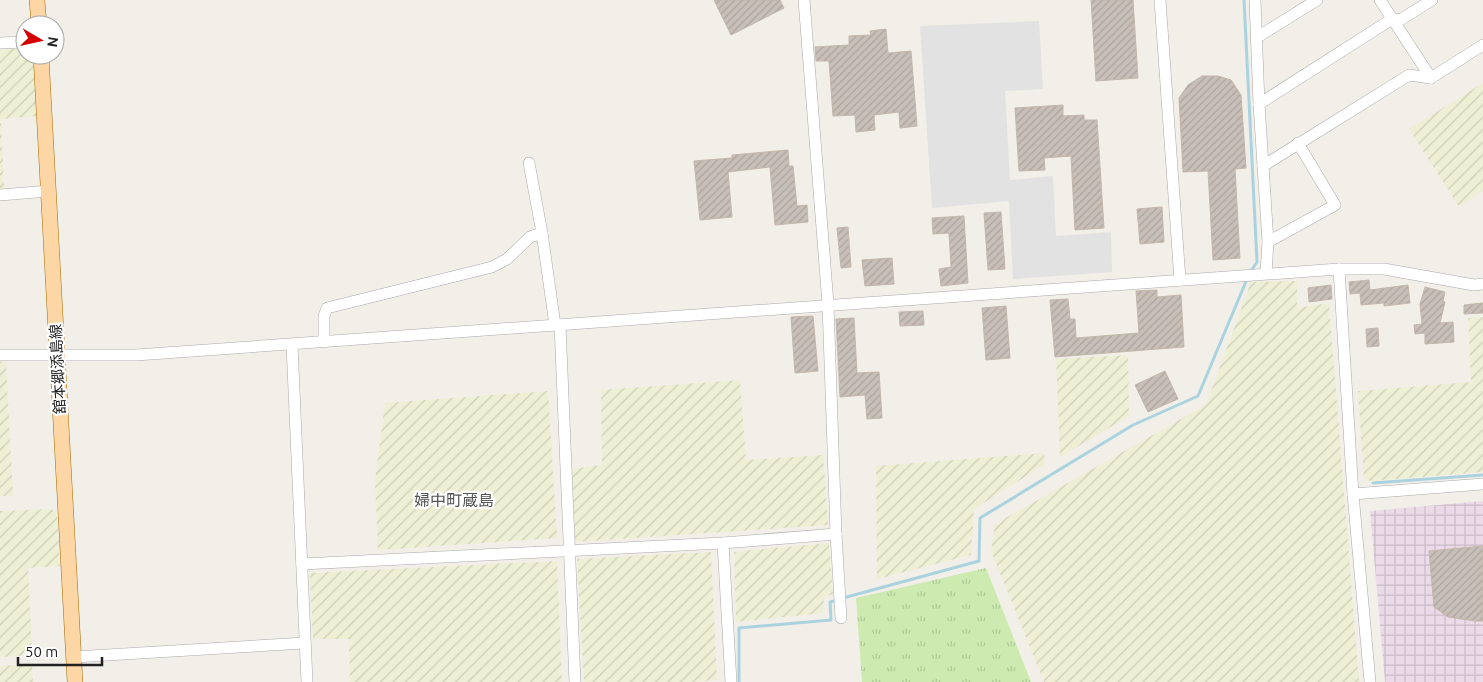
<svg xmlns="http://www.w3.org/2000/svg" width="1483" height="682" font-family="Ubuntu,'Noto Sans JP',sans-serif">
	<defs>
		<pattern id="industrial-grid" width="8" height="8" patternUnits="userSpaceOnUse" patternTransform="scale(1.25)"><rect width="8" height="8" fill="#ebdbe8"/><path d="M0 4h8M4 0v8" fill="none" stroke="#c9bcc7"/></pattern>
		<pattern id="farmland-furrows" width="10" height="10" patternUnits="userSpaceOnUse" patternTransform="scale(1.25)"><rect width="10" height="10" fill="#eef0d5"/><path d="M-1 1l2-2M0 10L10 0M9 11l2-2" fill="none" stroke="#ccceb7"/></pattern>
		<pattern id="grass-tufts" width="24" height="20" patternUnits="userSpaceOnUse" patternTransform="scale(1.25)"><rect width="24" height="20" fill="#cdebb0"/><path d="M3 7l-1-3M5 7V3M7 7l1-3M15 17l-1-3M17 17v-4M19 17l1-3" fill="none" stroke="#b0c997"/></pattern>
		<pattern id="building-hatch" width="6" height="6" patternUnits="userSpaceOnUse" patternTransform="scale(1.25)"><rect width="6" height="6" fill="#c7bfb8"/><path d="M-1 1l2-2M0 6l6-6M5 7l2-2" fill="none" stroke="#aba49e"/></pattern>
	</defs>
	<rect width="100%" height="100%" fill="#f2efe9"/>
	<!-- industrial -->
	<polygon fill="url(#industrial-grid)" points="1483,501 1483,682 1385,682 1370,511"/>
	<!-- farmland -->
	<g fill="url(#farmland-furrows)">
		<polygon points="25,48 25,55 34,55 38,116 1,119 4,190 0,190 0,50"/>
		<polygon points="1483,83 1483,191 1459,207 1409,129"/>
		<polygon points="1297,281 1297,308 1329,303 1359,682 1044,682 991,551 995,524 1206,405 1251,282"/>
		<polygon points="1483,317 1483,472 1370,481 1364,478 1358,391 1471,382 1468,318"/>
		<polygon points="1128,355 1129,416 1060,457 1056,359"/>
		<polygon points="0,362 6,362 13,496 0,496"/>
		<polygon points="740,380 746,460 823,455 828,525 575,542 572,469 602,465 601,390"/>
		<polygon points="548,391 557,538 378,550 375,481 385,403"/>
		<polygon points="1044,453 1045,464 974,509 971,555 877,579 876,466"/>
		<polygon points="50,509 57,512 60,566 28,568 32,655 0,657 0,511"/>
		<polygon points="829,543 833,594 824,597 823,613 736,622 734,552"/>
		<polygon points="711,552 717,680 691,682 584,682 577,559"/>
		<polygon points="557,561 562,682 350,682 349,639 313,639 310,573"/>
		<polygon points="32,664 33,682 0,682 0,666"/>
	</g>
	<!-- grass -->
	<polygon fill="url(#grass-tufts)" points="986,568 1031,682 862,682 856,598"/>
	<!-- parking -->
	<polygon fill="#e2e2e2" points="1039,21 1043,89 1005,91 1010,180 1053,176 1056,236 1111,232 1112,272 1013,279 1009,201 932,208 920,26"/>
	<g fill="none" stroke-linecap="round" stroke-linejoin="round">
		<!-- stream -->
		<g stroke="#aad3df" stroke-width="3">
			<polyline points="1244,0 1257,262 1251,271"/>
			<polyline points="1373,483 1483,475"/>
			<polyline points="843,598 979,561 980,518 1133,425 1198,396 1247,279"/>
			<polyline points="739,682 739,628 831,620 830,602 837,600"/>
		</g>
	</g>
	<!-- building -->
	<g fill="url(#building-hatch)" stroke="#c4b6ab">
		<polygon points="714,0 780,0 784,8 731,35"/>
		<polygon points="1091,0 1133,0 1138,78 1096,81"/>
		<polygon points="886,29 888,53 911,51 917,126 900,128 899,112 874,115 875,130 856,132 855,115 833,116 829,61 816,61 815,47 849,45 849,36 871,35 870,31"/>
		<polygon points="1202,76 1218,76 1231,80 1241,95 1246,168 1235,169 1240,258 1213,260 1208,171 1183,172 1179,98 1188,85"/>
		<polygon points="1063,105 1063,116 1084,115 1084,120 1097,120 1104,228 1075,230 1071,156 1044,158 1045,170 1019,171 1015,108"/>
		<polygon points="788,150 789,166 793,166 797,206 807,205 808,222 775,225 770,167 728,172 732,217 700,220 694,161 732,158 732,155"/>
		<polygon points="1162,207 1164,242 1140,244 1137,209"/>
		<polygon points="1001,212 1005,269 988,270 984,213"/>
		<polygon points="964,216 968,283 941,286 939,269 951,267 949,233 933,234 932,218"/>
		<polygon points="848,227 851,267 841,268 837,228"/>
		<polygon points="892,258 894,284 865,286 862,260"/>
		<polygon points="1369,280 1370,290 1408,285 1410,303 1384,306 1384,303 1361,305 1360,293 1350,294 1349,282"/>
		<polygon points="1331,285 1332,299 1309,302 1308,288"/>
		<polygon points="1425,287 1445,292 1443,301 1445,302 1440,323 1453,322 1454,342 1425,344 1425,333 1415,334 1414,325 1422,324 1420,304"/>
		<polygon points="1157,290 1157,297 1181,295 1184,347 1055,357 1050,300 1068,299 1070,319 1075,319 1076,338 1139,333 1136,291"/>
		<polygon points="1483,303 1483,313 1464,314 1464,305"/>
		<polygon points="1006,306 1010,358 986,360 982,308"/>
		<polygon points="923,311 924,325 900,326 899,312"/>
		<polygon points="813,316 818,371 795,373 791,317"/>
		<polygon points="854,318 857,373 879,372 882,418 867,419 865,395 840,397 836,319"/>
		<polygon points="1378,328 1379,346 1367,347 1366,329"/>
		<polygon points="1165,371 1178,399 1148,412 1135,385"/>
		<polygon points="1483,546 1483,621 1475,621 1448,617 1434,607 1429,551"/>
	</g>
	<g fill="none" stroke-linecap="round" stroke-linejoin="round">
		<defs>
			<g id="minor">
				<polyline points="1160,0 1180,280"/>
				<polyline points="1255,0 1259,104 1268,242 1266,273"/>
				<polyline points="1380,0 1431,78"/>
				<polyline points="1256,38 1317,0"/>
				<polyline points="0,43 25,42"/>
				<polyline points="1259,104 1392,19 1400,20 1432,0"/>
				<polyline points="529,163 542,233"/>
				<polyline points="1263,166 1409,75 1431,78 1483,45"/>
				<polyline points="0,195 49,191"/>
				<polyline points="1268,242 1335,205 1298,143"/>
				<polyline points="1339,269 1353,494 1370,682"/>
				<polyline points="560,325 575,682"/>
				<polyline points="324,342 324,316 327,308 492,267 507,259 530,237 542,233 555,325"/>
				<polyline points="292,345 307,682"/>
				<polyline points="0,355 136,355 1339,269 1384,269 1474,285 1483,284"/>
				<polyline points="1353,494 1483,484"/>
				<polyline points="836,534 841,618"/>
				<polyline points="723,543 731,682"/>
				<polyline points="302,564 723,543 836,534 828,304 804,0"/>
				<polyline points="74,657 305,643"/>
			</g>
			<g id="major">
				<polyline points="37,0 39,25"/>
				<polyline points="41,55 75,682"/>
			</g>
		</defs>
		<!-- minor casing -->
		<use href="#minor" stroke="#a9a9a9" stroke-width="12"/>
		<!-- major casing -->
		<use href="#major" stroke="#a06b00" stroke-width="16"/>
		<!-- minor -->
		<use href="#minor" stroke="#fff" stroke-width="11"/>
		<!-- major -->
		<use href="#major" stroke="#fcd6a4" stroke-width="15"/>
	</g>
	<g text-anchor="middle" stroke-width="4.5" stroke-linejoin="round" paint-order="stroke">
		<!-- street labels -->
		<g font-size="15" fill="#222" stroke="#fff">
			<text transform="translate(58 369) rotate(-93)" y="5">舘本郷添島線</text>
		</g>
		<!-- neighbourhood labels -->
		<g font-size="16" fill="#555" stroke="#fff">
			<text x="454" y="506">婦中町蔵島</text>
		</g>
	</g>
	<!-- north arrow -->
	<g transform="translate(40 40) rotate(99)"><circle r="24" fill="#ffffff" stroke="#a7a7a7"/>
	<path d="M0-4L9 19L0 12L-9 19Z" fill="#d40000"/>
	<text y="-8" font-size="14" font-weight="bold" text-anchor="middle" fill="#222222">N</text>
	</g>
	<!-- scale -->
	<path d="M18 657v8h84v-8" fill="none" stroke="#222222" stroke-width="2.5"/>
	<text x="25" y="657" font-size="15" fill="#222222" stroke="#ffffff" stroke-width="4" paint-order="stroke">50 m</text>
</svg>
